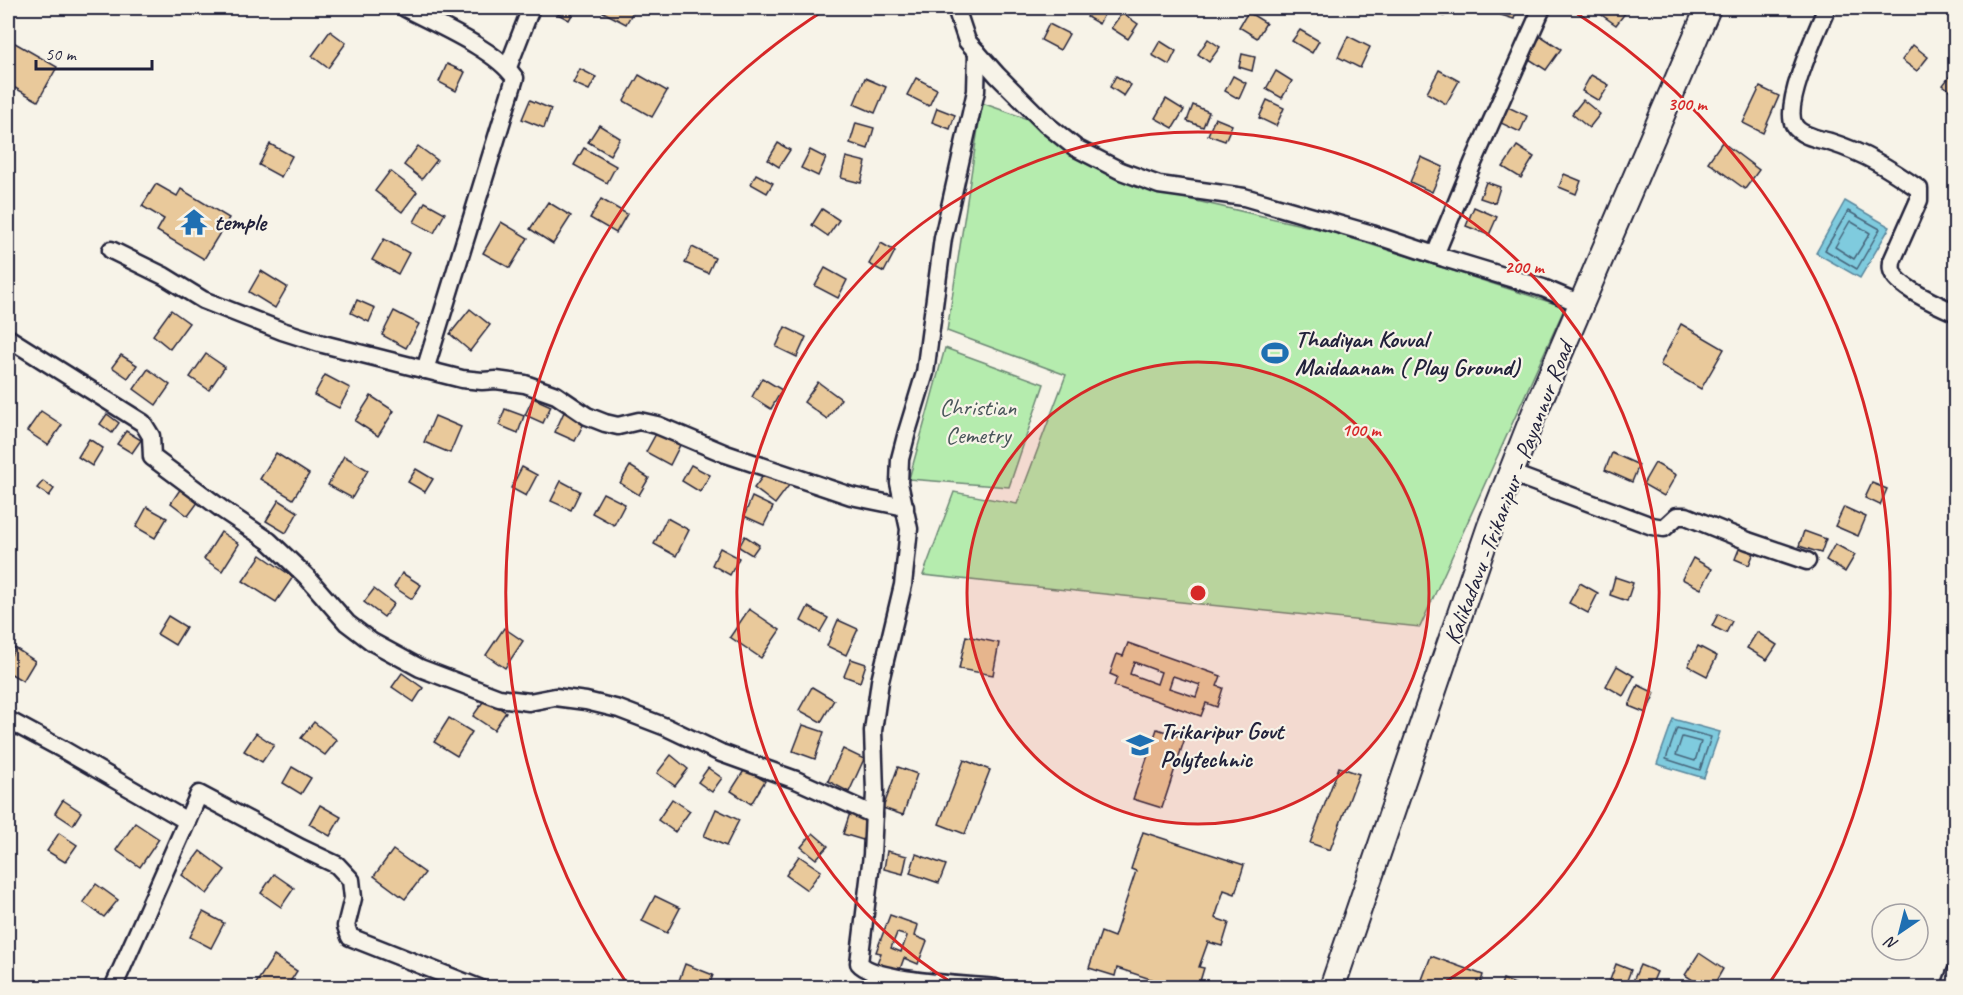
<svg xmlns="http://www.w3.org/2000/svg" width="1963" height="995" font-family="Caveat,sans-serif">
	<rect width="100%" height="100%" fill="#f7f3e8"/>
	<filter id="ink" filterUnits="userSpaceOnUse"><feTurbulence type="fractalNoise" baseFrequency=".0167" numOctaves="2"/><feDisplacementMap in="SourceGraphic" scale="12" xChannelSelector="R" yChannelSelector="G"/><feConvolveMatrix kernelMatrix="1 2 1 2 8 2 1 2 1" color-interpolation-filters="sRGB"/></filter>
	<g filter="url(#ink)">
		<!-- green -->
		<g fill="#b5ecae" stroke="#6c8774" stroke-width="1.5">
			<polygon points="982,103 1036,122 1093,166 1166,194 1332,232 1565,307 1420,627 923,575 954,492 1017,504 1066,375 947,331"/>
			<polygon points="945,348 1044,384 1009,487 909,479"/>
		</g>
		<!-- water -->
		<g fill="#7fcbde" stroke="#5a879d" stroke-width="1.5">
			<polygon points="1845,201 1890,227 1860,278 1816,253"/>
			<polygon points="1673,719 1720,732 1704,778 1657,764"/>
		</g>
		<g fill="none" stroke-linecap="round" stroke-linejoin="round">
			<!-- shore -->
			<g stroke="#47667c" stroke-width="1.5">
				<polygon points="1848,211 1880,229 1857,269 1825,250"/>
				<polygon points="1850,221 1870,233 1854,259 1835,247"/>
				<polygon points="1677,728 1711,737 1700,770 1666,759"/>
				<polygon points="1682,737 1701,742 1695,761 1676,755"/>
			</g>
		</g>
		<!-- building -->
		<g fill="#e9c99b" stroke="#22223b" stroke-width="1.5" fill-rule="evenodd">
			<polygon points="547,8 576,8 569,20"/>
			<polygon points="606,8 635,8 626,24 603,12"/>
			<polygon points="911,8 934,8 928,17"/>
			<polygon points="1093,8 1107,9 1099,24 1087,17"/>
			<polygon points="1423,8 1446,8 1444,16 1422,10"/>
			<polygon points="1503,8 1517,8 1514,19 1501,15"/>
			<polygon points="1603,8 1629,8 1616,25 1599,13"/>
			<polygon points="1248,12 1266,23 1257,38 1239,27"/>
			<polygon points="1122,13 1138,24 1128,39 1111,28"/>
			<polygon points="1049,24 1069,34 1060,50 1041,40"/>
			<polygon points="1300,30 1319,41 1312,53 1292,41"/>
			<polygon points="330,31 346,43 328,68 312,56"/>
			<polygon points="1348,36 1370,47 1360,68 1338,57"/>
			<polygon points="1541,36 1561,49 1546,70 1526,57"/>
			<polygon points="8,39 57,67 38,101 8,84"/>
			<polygon points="1208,39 1220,47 1209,62 1198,54"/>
			<polygon points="1160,41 1176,51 1169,65 1152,55"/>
			<polygon points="1913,45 1928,57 1917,71 1902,60"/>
			<polygon points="1242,54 1255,57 1252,71 1239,67"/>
			<polygon points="447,64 465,72 456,91 439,82"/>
			<polygon points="580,69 596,77 589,90 573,83"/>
			<polygon points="1439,70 1459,81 1446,104 1427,93"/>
			<polygon points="1276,71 1292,81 1282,98 1266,89"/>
			<polygon points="1954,71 1956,72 1956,95 1943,85"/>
			<polygon points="639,75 667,91 652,117 624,101"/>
			<polygon points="1591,75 1609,85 1599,101 1582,91"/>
			<polygon points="1116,76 1131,85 1124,96 1110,87"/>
			<polygon points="1233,76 1246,83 1239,99 1225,91"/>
			<polygon points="865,78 886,87 875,113 854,104"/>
			<polygon points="916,78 937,89 929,106 907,95"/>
			<polygon points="1760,87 1779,96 1763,133 1743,123"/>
			<polygon points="1166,99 1184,110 1173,128 1155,118"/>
			<polygon points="530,100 551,109 544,128 522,119"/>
			<polygon points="1267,100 1284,108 1276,126 1259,118"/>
			<polygon points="1583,100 1600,114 1589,128 1572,114"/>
			<polygon points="1193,105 1209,112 1203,127 1187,121"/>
			<polygon points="1508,107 1527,116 1520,132 1501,123"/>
			<polygon points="937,108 955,115 950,129 932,122"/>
			<polygon points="1215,118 1232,125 1225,141 1208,135"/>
			<polygon points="856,123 874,128 868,149 850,143"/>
			<polygon points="599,125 620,138 610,155 588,142"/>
			<polygon points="1722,142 1759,170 1745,189 1708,162"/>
			<polygon points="778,143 790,150 779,167 768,160"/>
			<polygon points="270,144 292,156 281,177 259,165"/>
			<polygon points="418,146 437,160 422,179 404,165"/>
			<polygon points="1517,146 1534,157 1521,178 1503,167"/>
			<polygon points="584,148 616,166 607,183 574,165"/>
			<polygon points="810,150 826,158 818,176 801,168"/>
			<polygon points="846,157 866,162 861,183 841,178"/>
			<polygon points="1421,157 1443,167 1432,192 1410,182"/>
			<polygon points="390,171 417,192 402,212 375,191"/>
			<polygon points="756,174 773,183 767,193 751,184"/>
			<polygon points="1564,174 1581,181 1576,194 1559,187"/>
			<polygon points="1486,182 1500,187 1495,203 1480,198"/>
			<polygon points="156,184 177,196 181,189 229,218 204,259 157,231 164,219 142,206"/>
			<polygon points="601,199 627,214 616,233 590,218"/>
			<polygon points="425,202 445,213 434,233 414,222"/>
			<polygon points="548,202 571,216 553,244 530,229"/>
			<polygon points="1474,207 1497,217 1489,235 1466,226"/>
			<polygon points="822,209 839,220 828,236 812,225"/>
			<polygon points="501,222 528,238 510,268 483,253"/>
			<polygon points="384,239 409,253 398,274 372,260"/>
			<polygon points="881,243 895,251 884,272 869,264"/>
			<polygon points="692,247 715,258 708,273 685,263"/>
			<polygon points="825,268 847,280 838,298 815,286"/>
			<polygon points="261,271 287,287 275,308 249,292"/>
			<polygon points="357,300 375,308 369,322 351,313"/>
			<polygon points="470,309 490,325 470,351 450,334"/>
			<polygon points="171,310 189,323 170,349 153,335"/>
			<polygon points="394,311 419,324 406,348 382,335"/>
			<polygon points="1681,324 1724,349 1701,389 1660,365"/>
			<polygon points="785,327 806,337 797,357 776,347"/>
			<polygon points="206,354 225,367 209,390 190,377"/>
			<polygon points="121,355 137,365 128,378 112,367"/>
			<polygon points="148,369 170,385 156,405 134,389"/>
			<polygon points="325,375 350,388 339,408 314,395"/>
			<polygon points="762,378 782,390 771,409 752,397"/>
			<polygon points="818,382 841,399 827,419 804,402"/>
			<polygon points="371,396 394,411 378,436 355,421"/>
			<polygon points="533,398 551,406 543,423 525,415"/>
			<polygon points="505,409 524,416 518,433 499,425"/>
			<polygon points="41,411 62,425 48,445 27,431"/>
			<polygon points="564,412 585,421 575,441 555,432"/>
			<polygon points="107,414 119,423 112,433 100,424"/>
			<polygon points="435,416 461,427 450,453 424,442"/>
			<polygon points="126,431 141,440 132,453 117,444"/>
			<polygon points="657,432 680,445 670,465 646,452"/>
			<polygon points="89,439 103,448 92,466 78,457"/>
			<polygon points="276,453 309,474 293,499 260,479"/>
			<polygon points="1612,453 1639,465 1632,482 1605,470"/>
			<polygon points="344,456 368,470 352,498 328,485"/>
			<polygon points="1655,463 1676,475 1664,496 1643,484"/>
			<polygon points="691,465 710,475 700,492 682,481"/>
			<polygon points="630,466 649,478 639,495 620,483"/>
			<polygon points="522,467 537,475 526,496 511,488"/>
			<polygon points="769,468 790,484 775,504 754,488"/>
			<polygon points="416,469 433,479 425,492 408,482"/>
			<polygon points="43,481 54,489 49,496 37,488"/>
			<polygon points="561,481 580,491 571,510 551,501"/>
			<polygon points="1872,483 1887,489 1880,505 1865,498"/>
			<polygon points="181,488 199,501 188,516 171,503"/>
			<polygon points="603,493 625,504 614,525 592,513"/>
			<polygon points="752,497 773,507 764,525 744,516"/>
			<polygon points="279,500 298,512 286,533 266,521"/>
			<polygon points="147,507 167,518 155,538 136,527"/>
			<polygon points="1844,507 1866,517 1858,536 1835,526"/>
			<polygon points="667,518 689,530 676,556 654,544"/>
			<polygon points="1804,531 1826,539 1821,553 1799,546"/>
			<polygon points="221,532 239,544 222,571 204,559"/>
			<polygon points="745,536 759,545 752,555 739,547"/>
			<polygon points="1741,544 1755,550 1749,565 1735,559"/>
			<polygon points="1835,544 1855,555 1845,572 1826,560"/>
			<polygon points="720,548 739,558 730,575 712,565"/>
			<polygon points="261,555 293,577 276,602 243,581"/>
			<polygon points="1693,558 1712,569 1701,589 1682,579"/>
			<polygon points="402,573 421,585 412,599 394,587"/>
			<polygon points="1615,577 1633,583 1627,601 1610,595"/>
			<polygon points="1580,583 1598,593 1588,613 1569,603"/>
			<polygon points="374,589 394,604 384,617 364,602"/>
			<polygon points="808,607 828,618 820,632 801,621"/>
			<polygon points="749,609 780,630 761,658 730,637"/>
			<polygon points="1718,614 1732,621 1726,633 1712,626"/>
			<polygon points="168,616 186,627 175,645 157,634"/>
			<polygon points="838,620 858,629 846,655 827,646"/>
			<polygon points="504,628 523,641 505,668 486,655"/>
			<polygon points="1757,632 1777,645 1767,660 1747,648"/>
			<polygon points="966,636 999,643 993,675 959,669"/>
			<path d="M1128,643L1221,676L1217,686L1223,688L1217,707L1206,703L1201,716L1114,686L1117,677L1110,674L1117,654L1123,656ZM1134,662L1161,672L1157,684L1130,674ZM1173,676L1200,685L1196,697L1169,688Z"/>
			<polygon points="1698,646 1717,656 1707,676 1688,666"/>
			<polygon points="15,648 35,661 23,681 8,672 8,661"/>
			<polygon points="851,659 866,664 860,682 844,676"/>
			<polygon points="1617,666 1634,676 1623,696 1606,686"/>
			<polygon points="402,673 423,688 414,702 392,687"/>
			<polygon points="1638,685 1655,693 1646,713 1629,706"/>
			<polygon points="812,687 834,700 821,722 799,710"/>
			<polygon points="485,699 506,712 494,730 473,716"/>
			<polygon points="449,718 472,732 457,756 434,742"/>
			<polygon points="314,722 337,740 325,755 301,738"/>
			<polygon points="803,725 824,732 815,759 793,751"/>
			<polygon points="1157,729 1185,738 1162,808 1133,799"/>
			<polygon points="256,733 274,745 262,762 244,751"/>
			<polygon points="843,749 864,759 849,792 828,781"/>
			<polygon points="671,755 688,769 675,786 657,773"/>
			<polygon points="964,760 990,770 965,834 939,824"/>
			<polygon points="292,767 311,778 301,794 283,783"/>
			<polygon points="898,767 917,774 903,815 883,808"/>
			<polygon points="1339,767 1359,774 1330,850 1310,843"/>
			<polygon points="708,768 722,778 712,792 698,782"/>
			<polygon points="745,769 765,781 751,804 731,791"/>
			<polygon points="672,799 690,811 675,832 658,820"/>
			<polygon points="63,800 81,812 73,825 55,813"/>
			<polygon points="320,805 341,817 330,836 309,824"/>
			<polygon points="716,809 739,820 726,846 704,836"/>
			<polygon points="850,813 869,819 863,840 843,834"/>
			<polygon points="135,823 159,839 140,867 116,850"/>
			<polygon points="1143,832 1244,865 1235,894 1224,890 1215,918 1229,923 1222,946 1208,942 1199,967 1204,968 1198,988 1169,988 1169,985 1117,968 1115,976 1089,968 1101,932 1114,937 1136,871 1131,869"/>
			<polygon points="59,833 77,845 65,862 47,851"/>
			<polygon points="813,833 828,846 816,859 801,847"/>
			<polygon points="393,850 425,873 405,899 374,876"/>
			<polygon points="200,851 225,870 207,894 182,875"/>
			<polygon points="887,851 907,856 903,874 884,869"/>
			<polygon points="916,854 946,865 939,883 910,873"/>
			<polygon points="799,856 821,871 807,890 786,875"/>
			<polygon points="274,874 294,888 281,907 261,893"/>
			<polygon points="96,884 118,900 104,917 83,902"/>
			<polygon points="655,896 680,908 667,933 642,921"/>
			<polygon points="203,912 224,923 211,948 190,937"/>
			<path d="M890,915L918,925L915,936L927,941L918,964L904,958L899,972L877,963L881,953L876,952ZM897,933L907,936L901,952L891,948Z"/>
			<polygon points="1699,953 1723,969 1712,988 1705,988 1685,975"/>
			<polygon points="274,956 297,971 286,988 253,988"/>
			<polygon points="1431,956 1483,975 1479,988 1426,988 1420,985"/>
			<polygon points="685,964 713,975 708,988 682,988 677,986"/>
			<polygon points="1616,964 1631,970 1624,988 1607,988"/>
			<polygon points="1640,965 1657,972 1650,988 1630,988"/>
			<polygon points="1503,979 1524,988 1500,988"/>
		</g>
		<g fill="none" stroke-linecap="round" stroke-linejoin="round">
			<defs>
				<g id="street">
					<path d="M405,8C437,25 495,49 515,78L425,370"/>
					<polyline points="956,8 967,41 997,75 1046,124 1076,148 1121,171 1159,185 1244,197 1372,234 1444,258 1543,288 1581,304"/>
					<path d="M1825,8V12C1816,33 1783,105 1794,125C1800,136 1819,139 1830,142C1865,153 1890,169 1919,189V200L1892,261C1892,264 1891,267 1892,270C1896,287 1940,306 1956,313"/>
					<path d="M977,52L976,91L943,238L925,373L907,432L900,459L899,483L909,529L903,585L880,681L873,731L875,792L872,855L859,963C874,982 969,985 996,988"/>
					<polyline points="508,67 531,8"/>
					<polyline points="111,250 164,276 203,300 282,331 323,344 462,379 482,381 496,380 525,384 556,395 587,416 605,423 618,426 639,421 657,425 726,454 851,496 905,507"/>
					<polyline points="1435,255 1473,163 1542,8"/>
					<polyline points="8,338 143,423 151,436 152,457 223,510 269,541 306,576 347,623 372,642 420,668 499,698 529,702 555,697 586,701 619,709 666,727 721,753 796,780 874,815"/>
					<polyline points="1510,473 1652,526 1664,528 1677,516 1686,516 1748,541 1807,561"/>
					<polyline points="8,720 62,749 187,821"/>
					<polyline points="113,988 199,794 301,848 337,865 351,880 353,898 346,926 350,937 479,988"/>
					<polyline points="1950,988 1956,972"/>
				</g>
				<polyline id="secondary" points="1332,988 1490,526 1534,414 1708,8"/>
			</defs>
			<!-- street casing -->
			<use href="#street" stroke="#22223b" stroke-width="21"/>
			<!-- secondary casing -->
			<use href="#secondary" stroke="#22223b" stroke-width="28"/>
			<!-- street -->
			<use href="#street" stroke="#f7f3e8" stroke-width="16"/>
			<!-- secondary -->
			<use href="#secondary" stroke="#f7f3e8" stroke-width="24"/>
		</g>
	</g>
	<!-- distance rings -->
	<circle cx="1198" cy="593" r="231" fill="#d62828" fill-opacity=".12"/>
	<g fill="none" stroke="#d62828" stroke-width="3">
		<circle cx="1198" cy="593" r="231"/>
		<path d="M957 986A461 461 0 1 1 1439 986"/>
		<path d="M628 985A692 692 0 0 1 826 9M1570 9A692 692 0 0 1 1768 985"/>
	</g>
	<!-- icons -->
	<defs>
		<symbol id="temple-bare" viewBox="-9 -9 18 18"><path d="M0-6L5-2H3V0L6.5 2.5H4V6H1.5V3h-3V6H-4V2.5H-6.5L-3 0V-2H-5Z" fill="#1f6fb2" stroke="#f7f3e8" stroke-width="2.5" paint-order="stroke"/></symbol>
		<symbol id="stadium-bare" viewBox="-9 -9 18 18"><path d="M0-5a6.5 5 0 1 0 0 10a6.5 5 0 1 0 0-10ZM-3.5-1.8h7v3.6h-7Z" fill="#1f6fb2" stroke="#f7f3e8" stroke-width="2.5" paint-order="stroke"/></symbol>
		<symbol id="university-bare" viewBox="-9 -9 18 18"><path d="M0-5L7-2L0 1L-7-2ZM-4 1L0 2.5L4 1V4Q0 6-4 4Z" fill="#1f6fb2" stroke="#f7f3e8" stroke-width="2.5" paint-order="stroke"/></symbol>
	</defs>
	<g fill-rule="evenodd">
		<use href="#temple-bare" x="175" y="203" width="38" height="38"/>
		<use href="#stadium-bare" x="1256" y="334" width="38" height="38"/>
		<use href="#university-bare" x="1121" y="726" width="38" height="38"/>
	</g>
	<g text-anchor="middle" stroke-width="4.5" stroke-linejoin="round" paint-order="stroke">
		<!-- poi labels -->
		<g font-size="24" font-weight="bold" fill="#22223b" stroke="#f7f3e8" text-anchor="start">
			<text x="214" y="230">temple</text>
			<text x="1295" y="347">Thadiyan Kovval<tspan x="1295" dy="28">Maidaanam ( Play Ground)</tspan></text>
			<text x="1160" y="739">Trikaripur Govt<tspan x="1160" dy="28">Polytechnic</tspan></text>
		</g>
		<!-- park labels -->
		<g font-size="24" fill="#475458" stroke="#f7f3e8">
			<text x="978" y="415">Christian<tspan x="978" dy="28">Cemetry</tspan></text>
		</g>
		<!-- street labels -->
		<g font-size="24" fill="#22223b" stroke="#f7f3e8">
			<text transform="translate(1508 493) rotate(-69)" y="8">Kalikadavu -Trikaripur - Payannur Road</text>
		</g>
	</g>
	<circle cx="1198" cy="593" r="9" fill="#d62828" stroke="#f7f3e8" stroke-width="3"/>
	<g font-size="18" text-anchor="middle" font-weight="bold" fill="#d62828" stroke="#f7f3e8" stroke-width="4.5" stroke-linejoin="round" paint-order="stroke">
		<text x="1687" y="110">300 m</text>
		<text x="1524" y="273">200 m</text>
		<text x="1361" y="436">100 m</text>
	</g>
	<!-- margin -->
	<rect width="1963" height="995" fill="none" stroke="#f7f3e8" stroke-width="30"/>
	<rect x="15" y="15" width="1933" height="965" fill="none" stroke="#22223b" stroke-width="2" filter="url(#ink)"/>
	<!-- north arrow -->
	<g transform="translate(1900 932) rotate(215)"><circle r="28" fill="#f7f3e8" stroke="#a29fa3" stroke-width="1.5"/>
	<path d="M0-4.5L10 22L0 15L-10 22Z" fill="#1f6fb2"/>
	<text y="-9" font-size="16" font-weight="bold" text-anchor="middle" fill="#22223b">N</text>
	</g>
	<!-- scale -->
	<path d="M36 60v9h116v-9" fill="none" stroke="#22223b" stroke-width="3"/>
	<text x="45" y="60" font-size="18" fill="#22223b" stroke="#f7f3e8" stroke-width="4.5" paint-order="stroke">50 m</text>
</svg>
